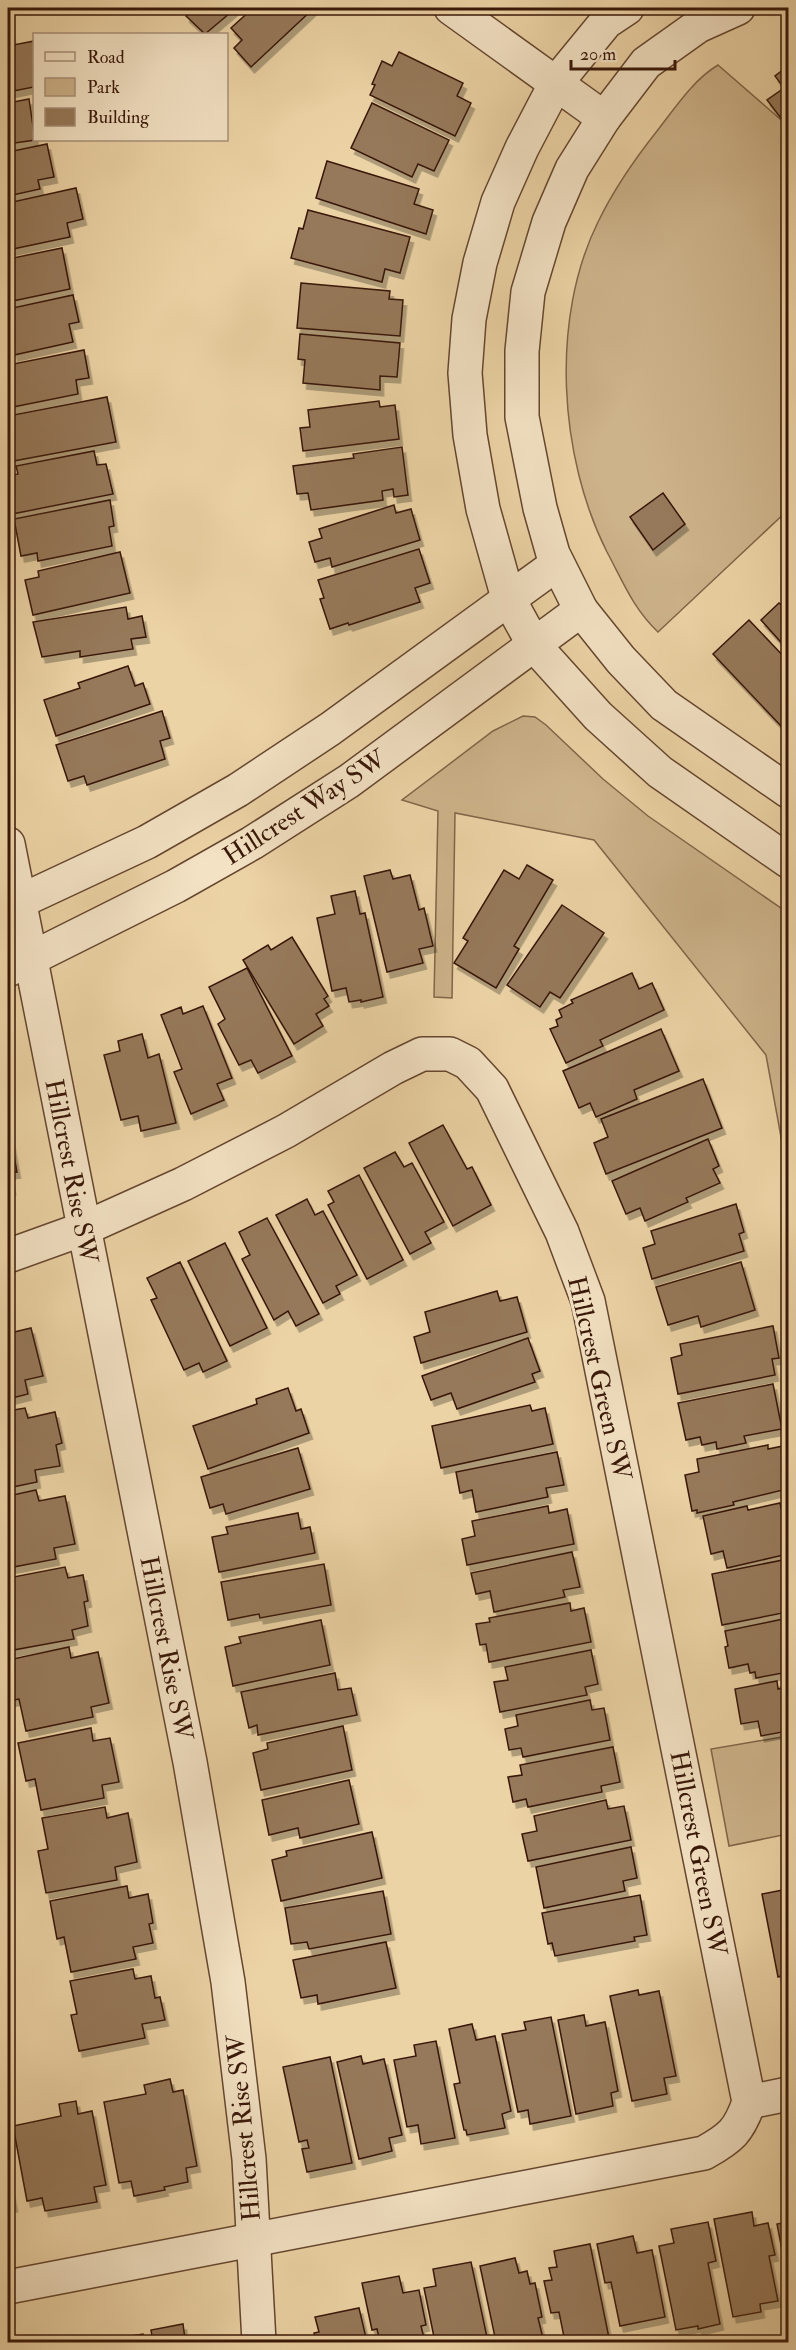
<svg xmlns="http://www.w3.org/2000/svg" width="796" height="2350" font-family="'IM FELL Double Pica',serif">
	<defs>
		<filter id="shadow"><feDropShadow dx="3.5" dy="6" stdDeviation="0" flood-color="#0004"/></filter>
	</defs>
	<rect width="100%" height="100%" fill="#ecd3a5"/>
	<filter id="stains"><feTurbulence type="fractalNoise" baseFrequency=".00333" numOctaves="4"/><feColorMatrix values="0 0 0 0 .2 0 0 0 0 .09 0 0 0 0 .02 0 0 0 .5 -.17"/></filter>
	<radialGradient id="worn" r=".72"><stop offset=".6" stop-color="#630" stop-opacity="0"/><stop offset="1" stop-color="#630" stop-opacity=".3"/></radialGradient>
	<!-- green -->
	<g fill="#cdb38a" stroke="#826549" stroke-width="1.5">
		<path d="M718,65L788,126V510L658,632C633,608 623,582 607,552C559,457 550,319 598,222C614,189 634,160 657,131C675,108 693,80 718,65Z"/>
		<polygon points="523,716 535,717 546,725 603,779 648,816 788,913 788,1175 766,1055 594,840 455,813 452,998 434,997 438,811 402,800 493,731"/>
		<polygon points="788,1736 788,1834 729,1846 711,1749"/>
	</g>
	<!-- building -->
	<g fill="#96795a" stroke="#381708" stroke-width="1.5" filter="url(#shadow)">
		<polygon points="195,8 236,8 205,34 186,16"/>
		<polygon points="253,8 314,8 251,67 234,48 242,40 231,28"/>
		<polygon points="8,10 12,38 8,39"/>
		<polygon points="34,41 34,87 8,92 8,46"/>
		<polygon points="399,52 463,83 457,96 471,103 455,136 370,95 375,85 372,84 382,61 392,66"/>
		<polygon points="788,66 788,125 787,126 767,100 784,88 775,76"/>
		<polygon points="29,99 35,140 8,144 8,103"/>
		<polygon points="372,103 449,140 434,171 418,164 412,177 351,148"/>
		<polygon points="47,144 54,177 38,180 40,189 8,196 8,152"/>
		<polygon points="327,161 419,189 414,204 433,210 426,234 316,198"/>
		<polygon points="76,188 83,219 67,223 70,237 8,250 8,203"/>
		<polygon points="308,210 410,237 400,273 385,269 382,282 291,258 299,228 303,229"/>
		<polygon points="62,248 70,289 8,302 8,259"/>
		<polygon points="301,283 390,291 389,299 403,300 400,336 297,328"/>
		<polygon points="73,295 79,322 69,324 73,342 14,355 12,345 8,346 8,309"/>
		<polygon points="300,334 400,343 397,377 380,376 380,390 303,383 305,360 298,359"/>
		<polygon points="84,350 89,378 76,380 78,394 8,408 8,365"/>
		<polygon points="107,397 116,442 8,462 8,416"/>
		<polygon points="379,401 380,407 395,405 399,439 303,451 300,428 310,427 308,410"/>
		<polygon points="402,447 408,495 394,497 393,489 382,491 383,500 311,510 308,493 297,494 293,466 354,458 353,454"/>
		<polygon points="94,451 97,465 106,464 113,494 12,514 8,491 8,476 18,474 16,466"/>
		<polygon points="663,493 685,524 653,550 630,517"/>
		<polygon points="110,500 114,526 109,527 112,546 38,561 37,553 21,556 14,519"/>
		<polygon points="394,505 396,513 411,509 420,540 332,567 330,558 315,562 309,542 322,538 319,529"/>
		<polygon points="419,549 430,583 415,588 420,602 349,625 348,623 330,629 320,599 324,598 318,580"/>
		<polygon points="120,552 130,593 33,615 25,580 39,577 38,571"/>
		<polygon points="788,602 788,650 761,620 779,603 784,607"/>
		<polygon points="126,607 128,619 142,616 146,637 131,639 133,649 80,657 80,651 42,657 33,622"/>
		<polygon points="749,620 788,661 788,719 781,726 713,654"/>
		<polygon points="128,666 135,686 143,683 150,704 56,736 44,700 80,688 78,683"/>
		<polygon points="162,711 170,738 160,741 165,759 87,785 84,776 68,781 56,745"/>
		<polygon points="527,865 553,880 514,946 519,949 496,988 454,963 468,941 463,938 504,870 519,879"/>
		<polygon points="390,870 393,879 410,875 419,910 424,908 433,946 419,949 423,963 387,972 364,876"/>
		<polygon points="355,891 360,914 365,913 383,997 361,1002 361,1000 349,1002 346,988 332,991 317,918 335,914 331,896"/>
		<polygon points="562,905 604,933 560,998 550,992 540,1007 507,985"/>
		<polygon points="292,937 328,996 324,999 329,1006 316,1014 323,1026 294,1044 243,960 268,945 271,950"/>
		<polygon points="247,968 292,1056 258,1073 251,1060 239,1065 218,1024 225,1019 209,987"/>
		<polygon points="632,973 639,989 652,983 664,1010 600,1040 603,1046 566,1063 550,1029 558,1026 556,1020 562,1017 559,1010 573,1003 571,1000"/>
		<polygon points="203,1006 232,1078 217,1084 224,1100 191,1114 174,1072 182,1069 161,1015 181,1007 183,1014"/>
		<polygon points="661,1029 679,1071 634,1090 637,1099 596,1117 590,1103 579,1108 563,1071"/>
		<polygon points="142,1034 148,1058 159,1054 176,1123 141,1131 138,1116 121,1120 104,1055 120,1051 118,1041"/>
		<polygon points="703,1079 722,1128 606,1174 594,1143 608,1137 601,1119"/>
		<polygon points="8,1123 17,1172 9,1173 12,1189 8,1190"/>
		<polygon points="443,1125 467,1169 472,1167 491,1205 453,1226 409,1143"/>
		<polygon points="708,1139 719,1166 713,1169 720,1183 686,1198 688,1202 645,1221 640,1208 626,1214 612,1181"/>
		<polygon points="395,1152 404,1167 412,1163 444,1222 425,1232 431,1243 410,1254 364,1168"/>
		<polygon points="359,1175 403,1260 367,1279 328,1205 334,1202 328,1191"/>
		<polygon points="307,1199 315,1215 323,1211 357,1275 336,1286 340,1294 323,1303 276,1215"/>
		<polygon points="736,1204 744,1232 739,1234 744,1251 652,1279 643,1248 655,1244 651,1231"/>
		<polygon points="267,1218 319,1314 296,1326 288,1311 274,1320 242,1259 250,1255 239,1232"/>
		<polygon points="225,1243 267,1328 230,1346 188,1261"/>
		<polygon points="180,1262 227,1361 203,1372 199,1363 184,1370 151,1300 157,1298 147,1278"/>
		<polygon points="741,1262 755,1310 701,1327 698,1316 668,1325 656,1287"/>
		<polygon points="497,1291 500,1301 517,1297 527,1332 421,1363 414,1337 430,1332 425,1312"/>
		<polygon points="8,1324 10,1333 31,1328 43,1376 25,1380 28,1394 8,1399"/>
		<polygon points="773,1326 779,1358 772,1359 775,1375 678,1394 671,1358 682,1355 680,1344"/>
		<polygon points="528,1338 540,1371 532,1374 535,1382 457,1409 451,1393 431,1400 422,1376"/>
		<polygon points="773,1384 782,1429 744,1436 746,1443 717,1449 716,1442 702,1445 700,1437 686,1440 678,1403"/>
		<polygon points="288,1388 296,1411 301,1409 309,1433 208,1469 193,1426 257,1404 256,1399"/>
		<polygon points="530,1405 532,1411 545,1408 553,1444 441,1468 432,1426"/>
		<polygon points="25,1408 28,1418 55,1412 62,1443 56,1445 60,1466 35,1470 37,1482 8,1488 8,1411"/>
		<polygon points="768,1445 768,1449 788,1445 788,1476 785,1477 787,1489 733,1502 734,1505 697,1513 697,1510 692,1511 685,1475 699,1472 697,1459"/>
		<polygon points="298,1448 310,1489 226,1514 223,1504 210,1508 201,1477"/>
		<polygon points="557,1452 564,1485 546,1488 548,1497 476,1512 472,1490 460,1493 456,1472"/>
		<polygon points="36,1490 39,1501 65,1496 75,1544 54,1548 56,1559 8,1568 8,1496"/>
		<polygon points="780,1503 781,1508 788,1507 788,1554 727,1568 723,1551 711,1554 703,1516 747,1506 748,1510"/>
		<polygon points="548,1506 549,1513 567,1509 574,1544 467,1565 462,1539 475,1536 472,1521"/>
		<polygon points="298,1513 301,1529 310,1527 315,1553 219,1572 212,1537 228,1534 226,1527"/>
		<polygon points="572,1552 580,1587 563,1590 565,1597 494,1612 490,1591 476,1594 471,1573"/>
		<polygon points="788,1559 788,1612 722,1625 712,1574"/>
		<polygon points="324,1564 331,1605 260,1618 259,1614 228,1620 221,1582"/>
		<polygon points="65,1567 68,1578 83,1575 88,1601 84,1602 88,1626 72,1630 74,1639 8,1651 8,1578"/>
		<polygon points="570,1603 571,1611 584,1608 591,1642 489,1662 486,1644 480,1645 476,1624 490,1622 489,1618"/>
		<polygon points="788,1618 788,1665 782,1666 783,1673 756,1678 755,1672 750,1673 748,1664 729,1668 725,1647 728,1646 725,1631"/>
		<polygon points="321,1620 330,1665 233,1686 225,1647 241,1643 239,1637"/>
		<polygon points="69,1647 71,1658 98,1652 109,1703 91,1707 93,1717 26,1731 19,1699 8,1701 8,1660"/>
		<polygon points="591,1650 598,1684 585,1687 587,1695 500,1712 494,1682 508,1680 505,1667"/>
		<polygon points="335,1673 338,1690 351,1688 357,1715 258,1735 257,1725 249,1728 241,1692"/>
		<polygon points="777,1681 778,1689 788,1687 788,1731 761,1736 758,1721 741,1724 735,1689"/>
		<polygon points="590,1700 592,1710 604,1708 610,1740 523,1757 521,1748 509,1750 505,1729 518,1726 516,1715"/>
		<polygon points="343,1726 352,1770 261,1790 253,1753 268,1749 267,1743"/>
		<polygon points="91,1728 93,1741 110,1738 119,1782 102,1785 104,1798 41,1810 35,1779 26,1781 18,1743"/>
		<polygon points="613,1747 620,1782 601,1786 602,1792 528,1807 526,1799 513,1802 508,1777 522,1775 520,1765"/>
		<polygon points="349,1780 359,1824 300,1838 298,1828 269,1835 262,1800"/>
		<polygon points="606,1800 608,1809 624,1806 631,1840 528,1861 522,1834 537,1831 534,1816"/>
		<polygon points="105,1807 107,1818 128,1813 137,1862 115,1867 117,1880 46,1893 38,1851 48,1849 42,1818"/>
		<polygon points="372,1832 382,1878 281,1901 272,1860 287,1856 286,1851"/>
		<polygon points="631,1847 637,1878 623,1881 625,1891 544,1908 536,1867"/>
		<polygon points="127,1886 129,1898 148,1894 153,1923 149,1924 153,1943 133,1947 136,1959 71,1972 64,1937 57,1939 50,1901"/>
		<polygon points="788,1889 788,1974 778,1977 762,1894"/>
		<polygon points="383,1891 391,1934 309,1949 307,1942 291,1944 285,1908"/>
		<polygon points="640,1895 647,1935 634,1937 635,1941 555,1956 552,1943 548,1944 542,1913"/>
		<polygon points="386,1942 396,1988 318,2004 317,1995 301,1998 293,1960"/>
		<polygon points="133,1969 135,1979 151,1976 155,1998 160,1997 165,2020 142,2024 145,2038 79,2051 71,2015 77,2014 70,1981"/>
		<polygon points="638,1990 639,1995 659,1991 676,2076 664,2078 667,2094 632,2101 610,1996"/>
		<polygon points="584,2015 586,2026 605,2022 618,2091 611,2093 613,2106 576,2114 558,2020"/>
		<polygon points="551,2017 571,2116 530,2124 528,2110 518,2112 502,2034 526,2030 524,2022"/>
		<polygon points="472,2024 476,2040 495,2036 511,2111 502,2114 505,2128 467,2135 466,2130 464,2130 454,2084 460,2083 449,2029"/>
		<polygon points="436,2041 455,2138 421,2144 418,2125 407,2127 394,2060 416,2056 414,2045"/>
		<polygon points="361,2056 363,2064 384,2059 402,2135 389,2138 392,2151 359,2159 337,2062"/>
		<polygon points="330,2057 352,2163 307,2172 302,2149 309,2148 307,2140 299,2142 283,2067"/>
		<polygon points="170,2079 173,2092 183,2090 197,2166 186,2168 188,2182 164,2187 165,2190 134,2196 131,2181 119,2183 104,2102 146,2094 144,2085"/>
		<polygon points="76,2101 78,2114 92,2111 106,2185 94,2187 97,2202 45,2211 42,2198 27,2201 13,2126 61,2116 59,2104"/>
		<polygon points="8,2175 14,2206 8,2207"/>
		<polygon points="752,2212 754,2226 768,2223 775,2255 769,2256 778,2301 760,2304 761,2312 733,2317 714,2219"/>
		<polygon points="708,2222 716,2261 708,2263 720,2324 698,2329 698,2326 676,2330 659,2246 674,2243 671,2229"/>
		<polygon points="788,2222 788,2281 777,2224"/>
		<polygon points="633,2236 637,2253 652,2250 665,2317 620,2326 611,2282 605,2283 597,2244"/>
		<polygon points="590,2244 609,2338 586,2342 565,2342 559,2312 551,2313 544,2281 552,2280 549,2268 557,2267 554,2251"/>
		<polygon points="515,2258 519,2273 527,2271 530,2284 535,2283 542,2317 538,2318 544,2342 496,2342 480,2266"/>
		<polygon points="471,2262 488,2342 435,2342 424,2288 436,2286 433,2269"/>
		<polygon points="399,2276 403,2293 419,2290 426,2325 421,2326 425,2342 380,2342 377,2329 372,2330 362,2283"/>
		<polygon points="359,2308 367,2342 316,2342 314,2333 319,2332 315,2317"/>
		<polygon points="183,2324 185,2339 192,2338 193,2342 153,2342 151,2330"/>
		<polygon points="143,2334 144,2342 112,2342 112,2339"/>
	</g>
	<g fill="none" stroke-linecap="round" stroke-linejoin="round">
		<defs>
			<g id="minor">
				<polyline points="451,8 604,118"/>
				<polyline points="627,8 606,22 556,83 522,148 498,202 480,263 469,319 465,373 470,435 483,509 508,598 534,645 598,716 660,772 788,861"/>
				<polyline points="738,8 698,26 646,63 604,118 572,169 549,222 528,292 522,351 522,417 540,508 553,554 581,610 621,660 664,705 788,791"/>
				<polyline points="8,844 190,1762 228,1982 249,2159 259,2342"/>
				<polyline points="8,907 147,842 238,790 330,729 557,564"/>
				<polyline points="8,970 176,886 252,843 349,781 581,610"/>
				<path d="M8,1256L83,1229L183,1184L286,1131L393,1068L422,1054H450L468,1063L492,1089L562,1232L588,1301L749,2102C739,2131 731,2138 704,2153L8,2287"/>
				<polyline points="749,2102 788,2094"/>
			</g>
		</defs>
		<!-- minor casing -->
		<use href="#minor" stroke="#65462f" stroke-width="36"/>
		<!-- minor -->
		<use href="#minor" stroke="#f3e2c4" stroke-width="33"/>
	</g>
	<g text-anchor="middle" stroke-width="6" stroke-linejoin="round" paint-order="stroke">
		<!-- street labels -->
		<g font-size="26" fill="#381708" stroke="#f3e2c4">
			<text transform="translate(304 807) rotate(-33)" y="9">Hillcrest Way SW</text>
			<text transform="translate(72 1171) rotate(79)" y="9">Hillcrest Rise SW</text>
			<text transform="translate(600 1378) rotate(77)" y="9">Hillcrest Green SW</text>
			<text transform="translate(167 1648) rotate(79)" y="9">Hillcrest Rise SW</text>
			<text transform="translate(699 1853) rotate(79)" y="9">Hillcrest Green SW</text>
			<text transform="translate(243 2128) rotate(-95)" y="9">Hillcrest Rise SW</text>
		</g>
	</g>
	<!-- margin -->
	<rect width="796" height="2350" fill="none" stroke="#ecd3a5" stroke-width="30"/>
	<rect x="9" y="9" width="778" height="2332" fill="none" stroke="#381708" stroke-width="3"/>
	<rect x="15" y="15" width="766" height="2320" fill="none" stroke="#381708" stroke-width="1.5"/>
	<!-- legend -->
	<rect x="33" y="33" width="195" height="108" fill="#f3e2c4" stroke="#a89179" stroke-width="1.5"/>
	<rect x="45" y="52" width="30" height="9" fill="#f3e2c4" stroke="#a89179" stroke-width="1.5"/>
	<text x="87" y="63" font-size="18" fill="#381708">Road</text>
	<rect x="45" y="78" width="30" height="18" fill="#cdb38a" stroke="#a89179" stroke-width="1.5"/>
	<text x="87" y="93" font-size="18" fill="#381708">Park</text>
	<rect x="45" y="108" width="30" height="18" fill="#96795a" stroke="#a89179" stroke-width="1.5"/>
	<text x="87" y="123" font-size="18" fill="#381708">Building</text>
	<!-- scale -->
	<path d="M571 60v9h104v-9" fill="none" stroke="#381708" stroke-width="3"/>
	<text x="580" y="60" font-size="18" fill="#381708" stroke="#f3e2c4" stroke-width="4.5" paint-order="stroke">20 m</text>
	<rect width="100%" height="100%" filter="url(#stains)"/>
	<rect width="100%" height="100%" fill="url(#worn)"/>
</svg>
